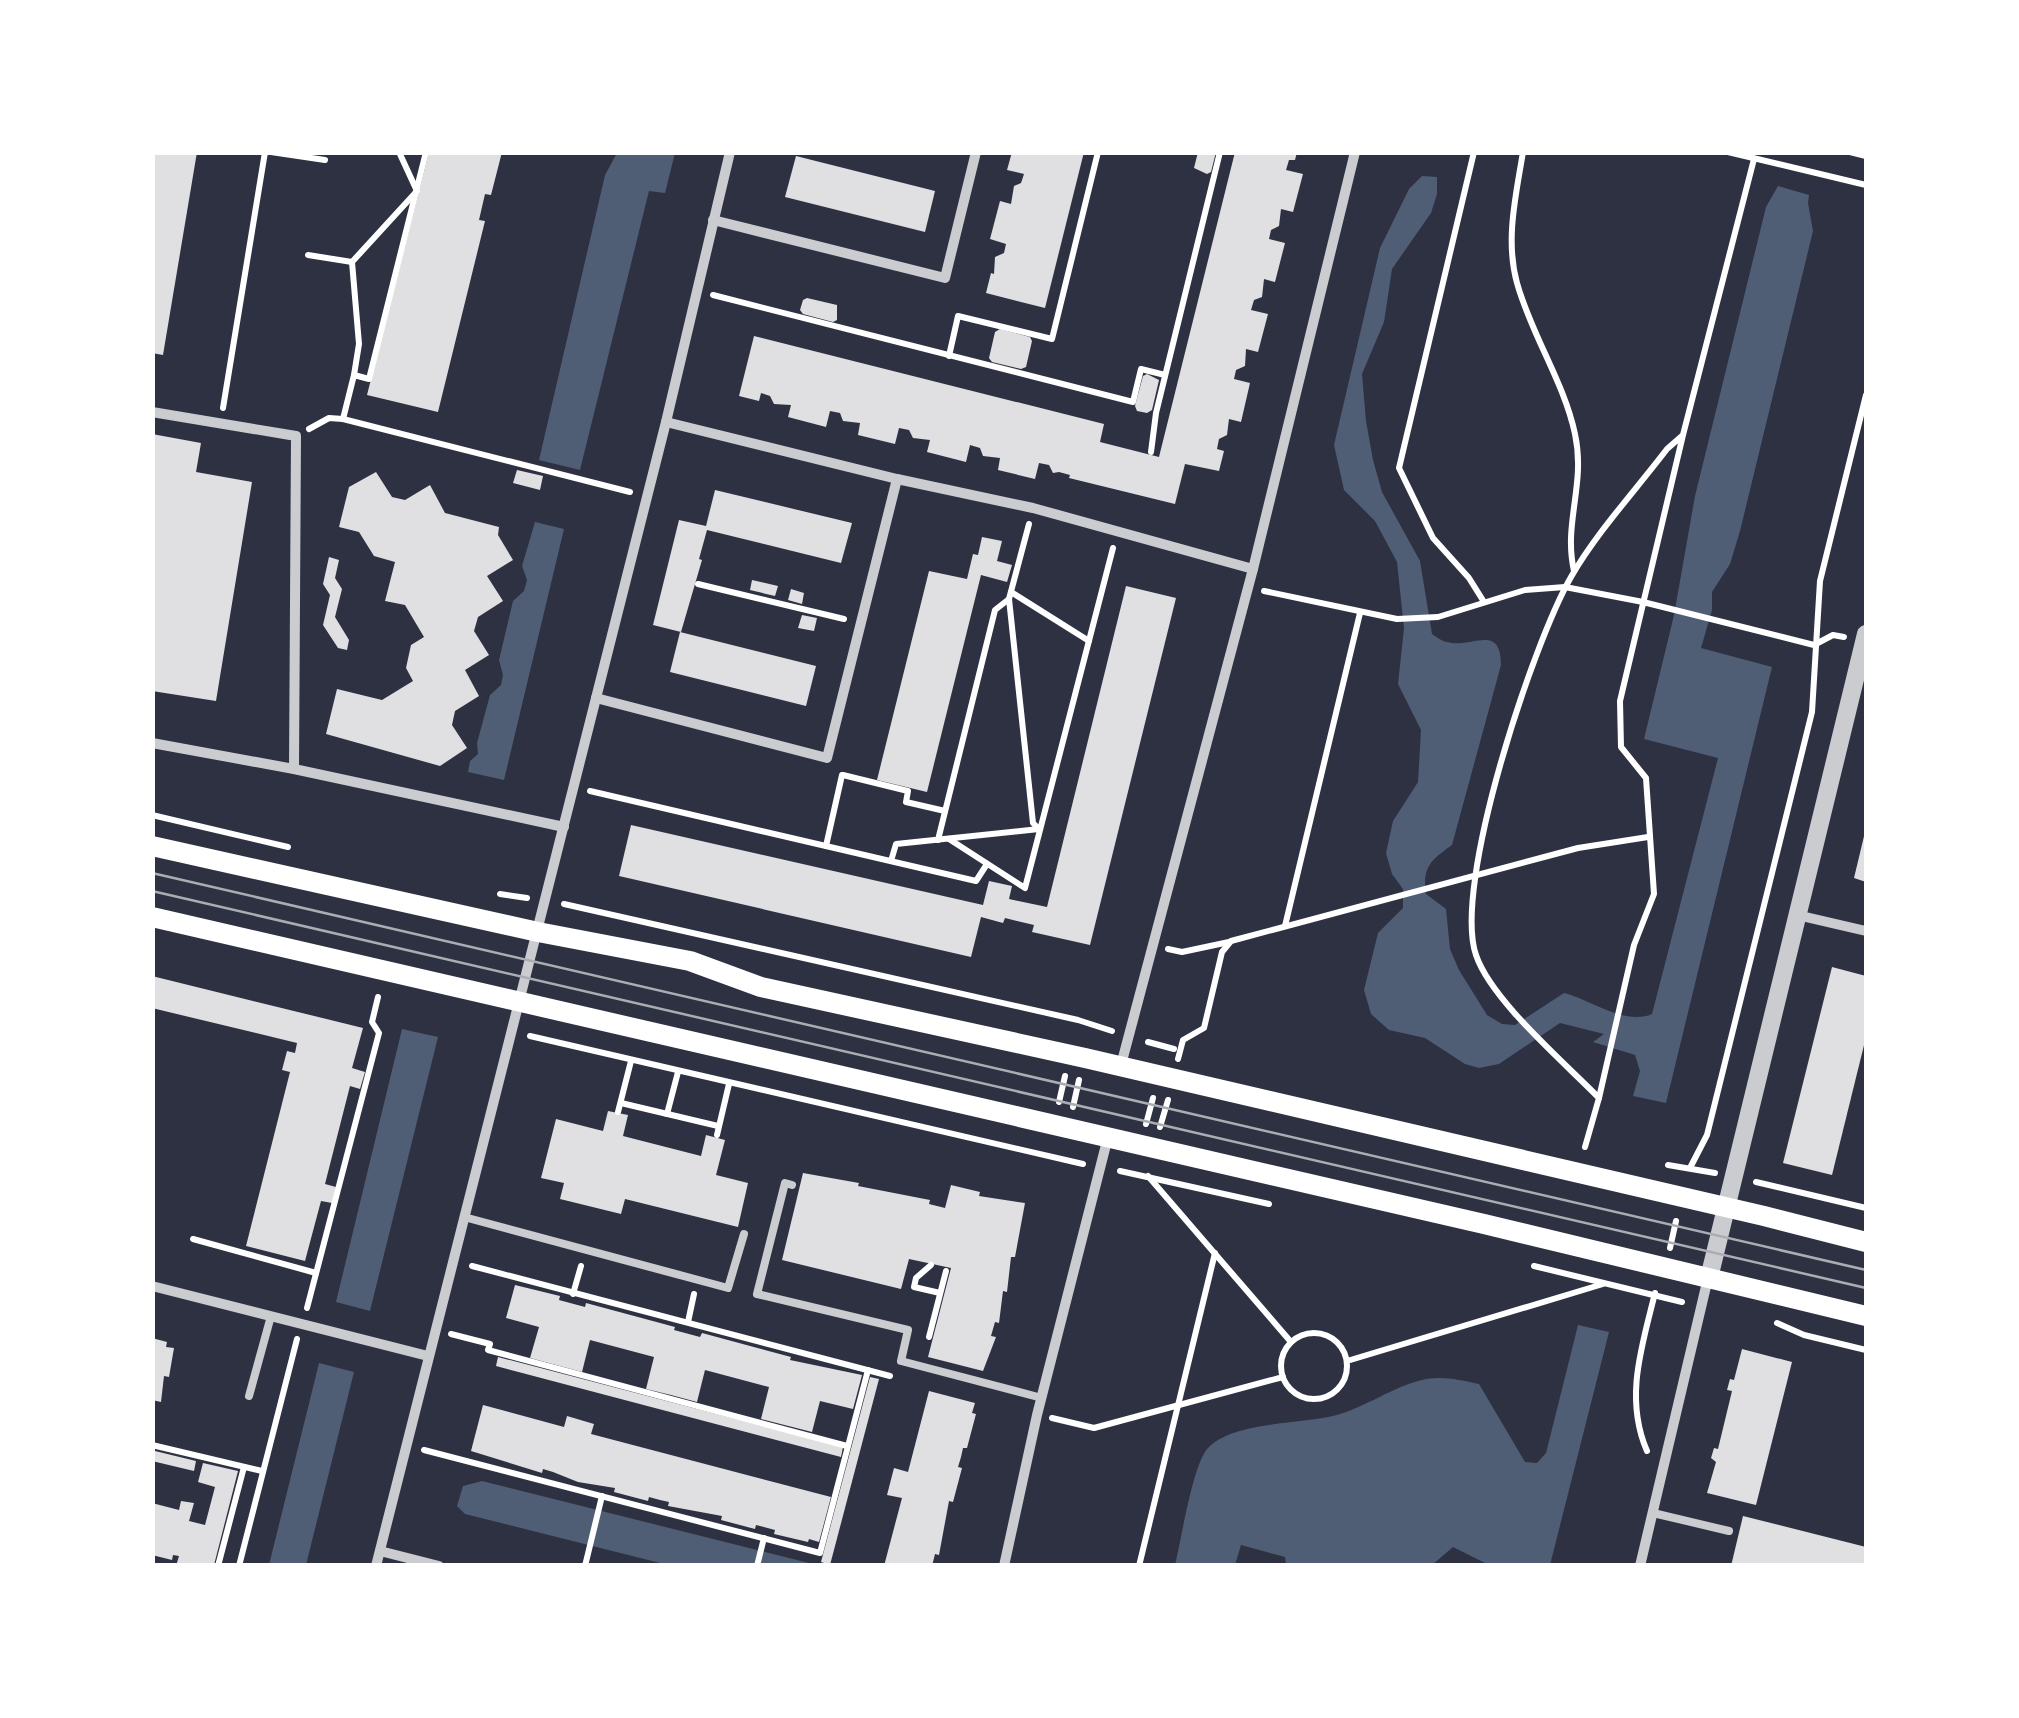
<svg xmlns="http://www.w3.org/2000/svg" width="2019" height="1718" font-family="'DejaVu Sans',sans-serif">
	<rect width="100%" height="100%" fill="#2d3142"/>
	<!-- water -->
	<g fill="#4f5d75">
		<polygon points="617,153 675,153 665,193 649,191 580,470 539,460 605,175"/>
		<path d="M1422,176L1437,177V194L1431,213L1392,269L1384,322L1362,374L1366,421L1373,460L1382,492L1420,561L1432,634C1437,637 1441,641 1447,642C1471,649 1501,622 1501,665L1452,845C1431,860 1422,867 1426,894L1446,909L1450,949L1459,970L1487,1015L1502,1024L1515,1025L1564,993C1589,999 1625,1026 1652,1014L1718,758L1644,739L1674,615L1695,496L1766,207L1778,186L1809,195L1808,203L1813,231L1740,531L1730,564L1712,592V610L1701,648L1772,667L1666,1103L1633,1096L1640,1071L1635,1055L1593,1042L1604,1034L1560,1023L1499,1064L1479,1068L1465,1064L1425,1038L1389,1030L1371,1014L1364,990L1378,933L1403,908V889L1392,874L1386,853L1393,821L1418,782L1421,730L1398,684L1404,628L1397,562L1375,521L1344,490L1334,445L1380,248L1409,189Z"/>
		<polygon points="535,522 564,529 504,780 468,772 470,761 478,754 477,743 490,695 501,685 503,675 499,660 513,601 524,591 527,580 522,566"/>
		<polygon points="402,1029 438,1037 370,1311 336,1302"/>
		<path d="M1578,1325L1609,1332L1550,1565H1489L1453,1547L1432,1565H1286L1285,1557L1241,1545L1235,1565H1175C1181,1541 1193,1463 1208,1448C1232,1422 1299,1424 1333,1416C1365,1408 1393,1386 1426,1379C1444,1376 1461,1380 1479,1384L1525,1462L1537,1463L1546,1453Z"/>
		<polygon points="319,1363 354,1372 306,1565 269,1565"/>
		<polygon points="482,1481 817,1565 668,1565 465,1514 457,1506 463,1486"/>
	</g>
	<!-- building -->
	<g fill="#e0e0e3">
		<polygon points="152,152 197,152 163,355 152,353"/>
		<polygon points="429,152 502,152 491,195 485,194 479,220 485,221 438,412 367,395"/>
		<polygon points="1012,152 1084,152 1045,308 986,293 991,273 994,274 995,257 1004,253 1006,244 990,239 1000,201 1011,204 1014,186 1021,183 1024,174 1007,170"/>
		<polygon points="1198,152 1216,152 1211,172 1207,174 1194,168"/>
		<polygon points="1235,152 1297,152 1295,160 1289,160 1286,170 1303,174 1293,212 1281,209 1279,226 1271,230 1269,239 1285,243 1275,282 1264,279 1262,297 1254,300 1251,310 1268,314 1258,352 1246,349 1245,366 1236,370 1234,379 1250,383 1241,422 1229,419 1227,435 1219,439 1217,449 1224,451 1219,471 1185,464 1175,504 1069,478 1070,475 1059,472 1053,473 1049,465 1039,463 1035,479 998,470 1000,458 983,456 980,448 970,445 966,462 927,452 930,440 913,438 909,430 899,428 895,444 858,435 860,423 843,421 840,413 830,411 826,427 788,417 791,405 774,404 770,396 761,393 759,401 739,396 754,336 1104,424 1100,442 1159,457"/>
		<polygon points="796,156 935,191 925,232 785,197"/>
		<polygon points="807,298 837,305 837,320 833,322 803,314 800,310 803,300"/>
		<polygon points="1000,329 1030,337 1032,341 1026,367 1021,369 992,362 989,358 995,332"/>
		<polygon points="1147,374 1159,380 1152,410 1147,413 1137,411 1135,406 1143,376"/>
		<polygon points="152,434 201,443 196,472 252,482 216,701 152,691"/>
		<polygon points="517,470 543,476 540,490 513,483"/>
		<polygon points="376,472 392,497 405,500 430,485 445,513 499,527 498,535 513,560 487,576 503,601 478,617 474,631 489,655 465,670 479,696 455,711 452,725 467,748 440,766 326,734 337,689 382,700 413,681 406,668 411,645 424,637 405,605 385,601 395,562 374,556 359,532 339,527 349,487"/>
		<polygon points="715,490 852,523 841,563 707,530 699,559 702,560 681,632 653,625 679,520 706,526"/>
		<polygon points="982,537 1002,541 997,561 1012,565 1007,582 981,575 927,792 877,780 929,571 967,579 973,554 978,555"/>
		<polygon points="329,557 339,560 335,578 342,589 335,617 349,640 347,650 338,648 323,625 330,595 323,584"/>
		<polygon points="752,580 778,586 775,596 750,590"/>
		<polygon points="1126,586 1176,598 1090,945 1032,932 1034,925 1005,918 1003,923 981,917 971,957 619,876 631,825 983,905 989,881 1012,886 1009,899 1047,907"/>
		<polygon points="791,589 804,593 802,604 788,600"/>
		<polygon points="802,615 817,618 814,631 798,628"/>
		<polygon points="680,632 816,666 806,706 670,672"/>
		<polygon points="1865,832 1866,832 1866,882 1854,878"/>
		<polygon points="1832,967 1866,976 1866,1037 1832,1175 1783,1163"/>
		<polygon points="152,976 363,1028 352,1068 365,1072 360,1089 350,1086 325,1184 336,1187 332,1203 321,1201 305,1261 246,1246 290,1072 282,1070 287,1051 295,1053 297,1043 152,1008"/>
		<polygon points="608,1111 628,1115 623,1136 701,1156 706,1135 725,1140 716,1175 748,1183 738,1227 625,1199 621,1214 560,1199 564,1183 541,1178 556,1119 603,1131"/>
		<polygon points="803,1173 859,1183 858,1186 930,1200 929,1204 945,1208 951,1185 980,1192 979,1196 1025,1203 1015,1257 1011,1257 1007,1292 1003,1291 999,1323 995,1322 991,1336 996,1337 983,1371 928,1357 951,1268 909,1259 901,1289 782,1260"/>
		<polygon points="515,1285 560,1296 559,1300 585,1307 586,1303 675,1327 674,1330 700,1337 702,1333 791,1357 790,1360 862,1375 853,1409 820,1401 812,1432 761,1419 769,1387 705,1370 697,1402 671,1395 646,1389 654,1357 590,1340 582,1372 530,1358 539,1327 506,1318"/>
		<polygon points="152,1338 167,1342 166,1347 174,1348 169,1377 164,1376 161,1402 152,1400"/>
		<polygon points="1742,1349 1792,1362 1756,1505 1707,1493 1716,1462 1711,1458 1714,1448 1718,1449 1732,1391 1727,1390 1730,1379 1734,1380"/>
		<polygon points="498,1357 843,1447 841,1457 496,1366"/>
		<polygon points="870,1377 879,1379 830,1565 821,1562"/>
		<polygon points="929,1391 975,1403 972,1413 976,1414 967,1448 963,1448 961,1457 958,1467 962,1468 953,1502 949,1501 939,1555 935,1554 932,1566 884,1566 902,1498 887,1495 894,1468 908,1472"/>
		<polygon points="483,1405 564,1427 567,1416 594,1424 591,1434 831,1497 819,1542 809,1539 808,1542 774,1534 775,1530 756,1525 755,1529 721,1520 722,1516 668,1506 669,1502 660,1500 649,1497 648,1501 614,1492 615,1488 578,1482 553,1472 543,1469 542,1473 471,1451"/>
		<polygon points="155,1451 196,1461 194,1471 152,1461"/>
		<polygon points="203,1463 238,1471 214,1565 203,1563 203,1566 176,1566 179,1556 173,1555 172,1560 152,1555 152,1503 179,1510 181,1501 194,1503 189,1521 205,1525 215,1487 198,1482"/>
		<polygon points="1743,1516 1866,1547 1866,1566 1731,1566"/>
	</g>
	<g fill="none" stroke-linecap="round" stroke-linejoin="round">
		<!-- path -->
		<g stroke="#fff" stroke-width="6">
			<polyline points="271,152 325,160"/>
			<polyline points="1474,152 1399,468 1433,538 1469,578 1484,602"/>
			<path d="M1523,152C1516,195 1505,240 1517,283C1531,334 1564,382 1575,434C1586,485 1563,523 1574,571"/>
			<polyline points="1728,152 1866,185"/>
			<polyline points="1850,152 1866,156"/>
			<polyline points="308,255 352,262"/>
			<polyline points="713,295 1133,402 1141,369 1165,375"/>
			<polyline points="949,356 958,316 1052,339 1098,152"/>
			<polyline points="354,375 359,344 352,262 417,191 399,152"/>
			<polyline points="223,408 265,152"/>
			<polyline points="343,419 354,375 369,379 426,152"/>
			<polyline points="309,429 329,418 343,419 630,492"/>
			<path d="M1683,435L1667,449C1635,491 1597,532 1571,577C1533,643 1452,886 1476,955C1491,1000 1565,1063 1599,1098L1634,945L1654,894L1646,778L1621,747L1620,701L1683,435L1754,159"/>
			<polyline points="1151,452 1156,413 1220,152"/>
			<polyline points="698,584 844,619"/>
			<polyline points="1264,591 1397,619 1438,617 1525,590 1565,587 1643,602 1814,645 1833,635 1844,637"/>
			<polyline points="1011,592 1089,641"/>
			<polyline points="843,775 908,791 906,802 945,811"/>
			<polyline points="590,791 976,881 987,864"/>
			<polyline points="152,815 288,847"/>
			<polyline points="949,839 1025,888 1113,548"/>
			<polyline points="938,840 995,610 1009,599"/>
			<polyline points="826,846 842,775"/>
			<polyline points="891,861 896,844 1039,829 1033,823 1009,599 1029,524"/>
			<polyline points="500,894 527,898"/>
			<polyline points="564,904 1078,1020 1112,1031"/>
			<polyline points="1285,926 1360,613"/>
			<polyline points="1168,949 1182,952 1229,942"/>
			<polyline points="530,1036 1083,1164"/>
			<polyline points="1148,1042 1174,1049"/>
			<polyline points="1178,1059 1183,1040 1204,1028 1222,952 1231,941 1578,848 1648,837"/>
			<polyline points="1059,1102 1065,1076"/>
			<polyline points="621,1103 718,1126"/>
			<polyline points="1073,1107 1079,1080"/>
			<polyline points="618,1112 631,1061"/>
			<polyline points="667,1114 678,1072"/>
			<polyline points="1146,1124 1153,1098"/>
			<polyline points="1160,1127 1168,1100"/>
			<polyline points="717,1135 729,1084"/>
			<polyline points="1585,1147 1599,1098"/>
			<polyline points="1668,1165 1715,1173"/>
			<polyline points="1691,1166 1707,1135 1812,712 1820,581 1866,395"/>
			<polyline points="1120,1171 1269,1204"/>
			<polyline points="1148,1176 1291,1342"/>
			<polyline points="1756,1182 1866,1208"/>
			<polyline points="193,1239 316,1273"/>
			<polyline points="1670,1248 1676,1221"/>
			<polyline points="931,1265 916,1278 914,1287 940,1293"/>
			<polyline points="472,1266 890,1376"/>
			<polyline points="1534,1266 1682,1302"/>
			<polyline points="573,1294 581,1266"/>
			<polyline points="307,1308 379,1033 372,1022 378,997"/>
			<polyline points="688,1322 694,1294"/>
			<polyline points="1777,1323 1804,1335 1866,1350"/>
			<circle cx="1314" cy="1366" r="33"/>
			<polyline points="451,1334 490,1344 488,1350 847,1446"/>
			<polyline points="929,1337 946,1271"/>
			<polyline points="1347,1361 1603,1284"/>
			<polyline points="1052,1418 1094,1428 1283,1377"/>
			<polyline points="152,1445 262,1471"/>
			<polyline points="424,1450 820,1553 868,1370"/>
			<path d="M1647,1451C1624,1398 1642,1346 1655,1293"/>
			<polyline points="218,1566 244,1467"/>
			<polyline points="239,1566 297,1339"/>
			<polyline points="585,1566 602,1496"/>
			<polyline points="757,1566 764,1538"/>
			<polyline points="1139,1566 1215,1253"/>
		</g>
		<!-- service -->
		<g stroke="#caccd0" stroke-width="8">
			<polyline points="792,1185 785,1183 757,1294 908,1330 901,1361 1042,1398"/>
			<polyline points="464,1217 728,1288 744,1234"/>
			<polyline points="249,1396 271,1316"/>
			<polyline points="1653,1513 1729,1531"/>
		</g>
		<!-- minor -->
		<g stroke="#caccd0" stroke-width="10">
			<polyline points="713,220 945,278 976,152"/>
			<polyline points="152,412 296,436 294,769"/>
			<polyline points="666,422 897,479 1033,508 1253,569"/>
			<polyline points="596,698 827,758 897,479"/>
			<polyline points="152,743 294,769 564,827"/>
			<polyline points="1797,915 1866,931"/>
			<polyline points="1121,1065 1253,569 1355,152"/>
			<polyline points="152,1286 428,1356"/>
			<polyline points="380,1551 439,1566"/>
			<polyline points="376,1566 666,422 730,152"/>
			<polyline points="1004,1566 1037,1415 1108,1137"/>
			<polyline points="1640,1566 1708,1278"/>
		</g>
		<!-- tertiary -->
		<polyline stroke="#caccd0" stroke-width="18" points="1709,1278 1866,634"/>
		<!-- secondary -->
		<g stroke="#fff" stroke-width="20">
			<polyline points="152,846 538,932 690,961 761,987 1085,1058 1764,1216 1866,1242"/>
			<polyline points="152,917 1484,1224 1866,1316"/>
		</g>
		<!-- tram -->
		<g stroke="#abadb3" stroke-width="2.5">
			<polyline points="152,873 1866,1270"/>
			<polyline points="152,891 1866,1288"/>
		</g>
	</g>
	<!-- border -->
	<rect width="2019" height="1718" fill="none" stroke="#ffffff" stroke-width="310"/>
</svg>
